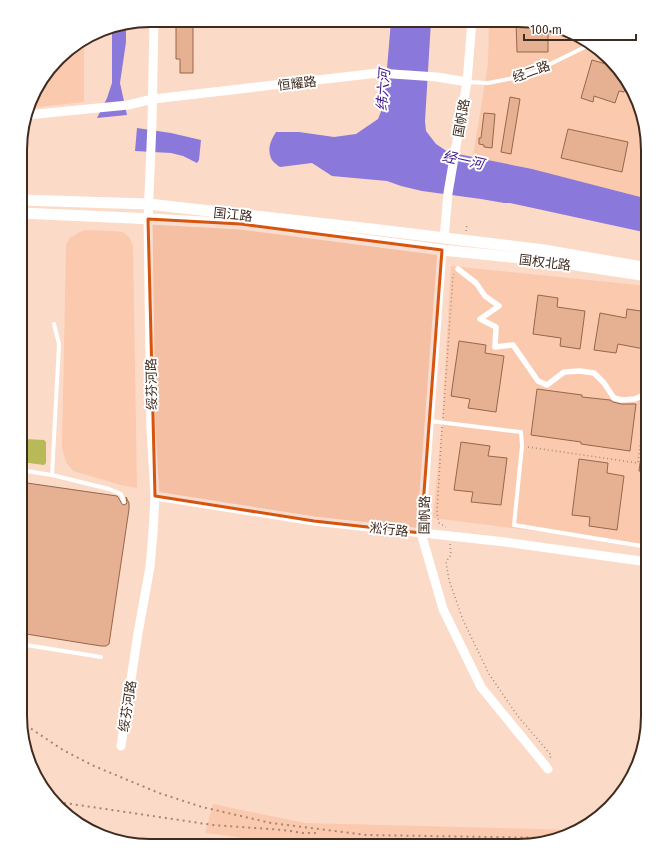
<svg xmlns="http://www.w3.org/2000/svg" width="668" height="866" font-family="'Fira Sans','Noto Sans SC',sans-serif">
	<rect width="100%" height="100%" fill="#fcdac8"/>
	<!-- built -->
	<g fill="#fbc9ae">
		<polygon points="489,21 535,21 597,47 635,92 648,150 648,205 472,162 488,64"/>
		<polygon points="84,40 84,102 30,108 37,85 64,52"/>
		<polygon points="85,230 111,231 123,232 130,238 133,247 137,488 121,485 73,471 66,462 62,448 66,245 70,238 78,233"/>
		<polygon points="451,266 648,286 648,545 433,518 442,422"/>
		<polygon points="213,804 305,823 579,830 576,833 518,846 299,845 205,833"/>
	</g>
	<!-- green -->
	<polygon fill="#b7ba56" points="24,439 44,440 46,442 46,463 44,465 21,462 21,450 24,450"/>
	<!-- water -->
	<g fill="#8a78da">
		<path d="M391,21H431L425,121L426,131L436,144L448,152L532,169L648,199V233L510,203H504L481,199L422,191L401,186L387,181L332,176L312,163L280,167C277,165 272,161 271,158C267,148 271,140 276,132H299L334,137L356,134L378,119L384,104Z"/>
		<polygon points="126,24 126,42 120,83 127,115 97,118 107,98 112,83 112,26"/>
		<polygon points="137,128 171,133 201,140 199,160 197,163 183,156 171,153 135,151"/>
	</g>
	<!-- building -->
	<g fill="#e6b092" stroke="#97674b">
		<polygon points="182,20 193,20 193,73 180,73 180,59 176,59 176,22 182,22"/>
		<polygon points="516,21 535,21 548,26 548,52 517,52"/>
		<polygon points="592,60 613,66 627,83 624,92 619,91 615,103 594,96 593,102 581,98"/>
		<polygon points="510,97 520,99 511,154 501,152"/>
		<polygon points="484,113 495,114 492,148 484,147 484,145 479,144 479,138 481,138"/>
		<polygon points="568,129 628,142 622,172 561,158"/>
		<polygon points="538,295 558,298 557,307 585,311 580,349 560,346 561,338 533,334"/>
		<polygon points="627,309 648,312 648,321 644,349 618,344 616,353 594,350 600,313 626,318"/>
		<polygon points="459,341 486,345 485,353 504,356 496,412 468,408 470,399 451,396"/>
		<polygon points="537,389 582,395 582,397 610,400 613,402 621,404 636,404 630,451 581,444 581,442 531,435"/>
		<polygon points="644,434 648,435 648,473 639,471"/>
		<polygon points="461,442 490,446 488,456 507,458 501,505 471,502 473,492 454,490"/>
		<polygon points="579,459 608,463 607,473 624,476 617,530 589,526 590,517 572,515"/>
		<polygon points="20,482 117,496 118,497 122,504 124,505 126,504 127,503 126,497 129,503 129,509 109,644 106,646 101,646 20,633"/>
	</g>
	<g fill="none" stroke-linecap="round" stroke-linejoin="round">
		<!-- path -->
		<g stroke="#a5897a" stroke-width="1.5" stroke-dasharray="1 3" stroke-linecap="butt">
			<polyline points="466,231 467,224"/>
			<polyline points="443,418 453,276 454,274"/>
			<polyline points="442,427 437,513 439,523 446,527"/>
			<polyline points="528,447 638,463 645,402"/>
			<polyline points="450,544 451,555 446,562 449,580 463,620 489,674 517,715 551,755 550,759"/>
		</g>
		<!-- service -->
		<g stroke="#fff" stroke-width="4">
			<polyline points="467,82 488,83 519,77 536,71 591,44"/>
			<polyline points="430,421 521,432 522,446 514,525 648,547"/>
			<polyline points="20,470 52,475 109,489 121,494 124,502"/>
			<polyline points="52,475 59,344 54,324"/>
			<polyline points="20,644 101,657"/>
		</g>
		<!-- pedestrian -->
		<polyline stroke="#fff" stroke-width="5.5" points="458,269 476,283 485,296 499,306 480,319 496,327 495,347 513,345 538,381 547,385 564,372 580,371 594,373 604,383 614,398 622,400 635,399 648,393"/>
		<!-- tertiary -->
		<g stroke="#fff" stroke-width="9">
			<polyline points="27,115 128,105 153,99 378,73 437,77 467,82"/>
			<polyline points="444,239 448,193 467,82 472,21"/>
			<polyline points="442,250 421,533 443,609 481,687 548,769"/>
			<polyline points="155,496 314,521 505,542 648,562"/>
			<polyline points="121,746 138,633 150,567 153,532 155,496 151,429 148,219 152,123 154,20"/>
		</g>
		<!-- secondary -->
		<g stroke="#fff" stroke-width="11">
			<polyline points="21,200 148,204 371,229 544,250 648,268"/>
			<polyline points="21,213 132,218 241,224 442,250 549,261 648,276"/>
		</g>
		<!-- rail -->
		<g stroke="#a38878" stroke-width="2" stroke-dasharray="2 4" stroke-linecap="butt">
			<polyline points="21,722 63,750 94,766 159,793 202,807 271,823 367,835 552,838"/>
			<polyline points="58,802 213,825 283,830 303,833 317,833"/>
		</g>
	</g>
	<!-- marked area -->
	<path fill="#d7540e" fill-opacity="0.2" stroke="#d7540e" stroke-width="3" stroke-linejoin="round" d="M148,219L241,224L442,250L421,533L314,521L155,496Z"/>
	<g text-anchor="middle" stroke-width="4" stroke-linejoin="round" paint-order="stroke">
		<!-- street labels -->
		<g font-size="13" fill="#402b1f" stroke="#fff">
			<text transform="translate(531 71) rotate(-20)" y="5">经二路</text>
			<text transform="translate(297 83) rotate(-7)" y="5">恒耀路</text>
			<text transform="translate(461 118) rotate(-80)" y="5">国帆路</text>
			<text transform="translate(233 214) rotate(6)" y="5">国江路</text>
			<text transform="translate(545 262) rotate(7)" y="5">国权北路</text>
			<text transform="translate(151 384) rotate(-91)" y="5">绥芬河路</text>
			<text transform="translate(424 515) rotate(-89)" y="5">国帆路</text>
			<text transform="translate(389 529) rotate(6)" y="5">淞行路</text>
			<text transform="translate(127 706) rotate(-81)" y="5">绥芬河路</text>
		</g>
		<!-- water labels -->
		<g font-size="14" font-style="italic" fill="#3f158b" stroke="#fff">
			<text transform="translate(383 90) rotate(-86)" y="5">纬六河</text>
			<text transform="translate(463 160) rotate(12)" y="5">经一河</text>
		</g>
	</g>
	<!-- crop -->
	<path d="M0 0H668V866H0ZM150 27H518A123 123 0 0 1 641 150V716A123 123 0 0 1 518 839H150A123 123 0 0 1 27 716V150A123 123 0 0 1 150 27Z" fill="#fff" fill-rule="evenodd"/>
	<path fill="none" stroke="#402b1f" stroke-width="2" d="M150 27H518A123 123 0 0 1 641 150V716A123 123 0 0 1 518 839H150A123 123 0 0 1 27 716V150A123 123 0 0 1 150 27Z"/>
	<!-- scale -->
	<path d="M524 34v6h112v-6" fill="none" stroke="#402b1f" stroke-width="2"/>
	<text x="530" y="34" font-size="12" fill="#402b1f" stroke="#ffffff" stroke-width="3" paint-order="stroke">100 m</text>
</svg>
